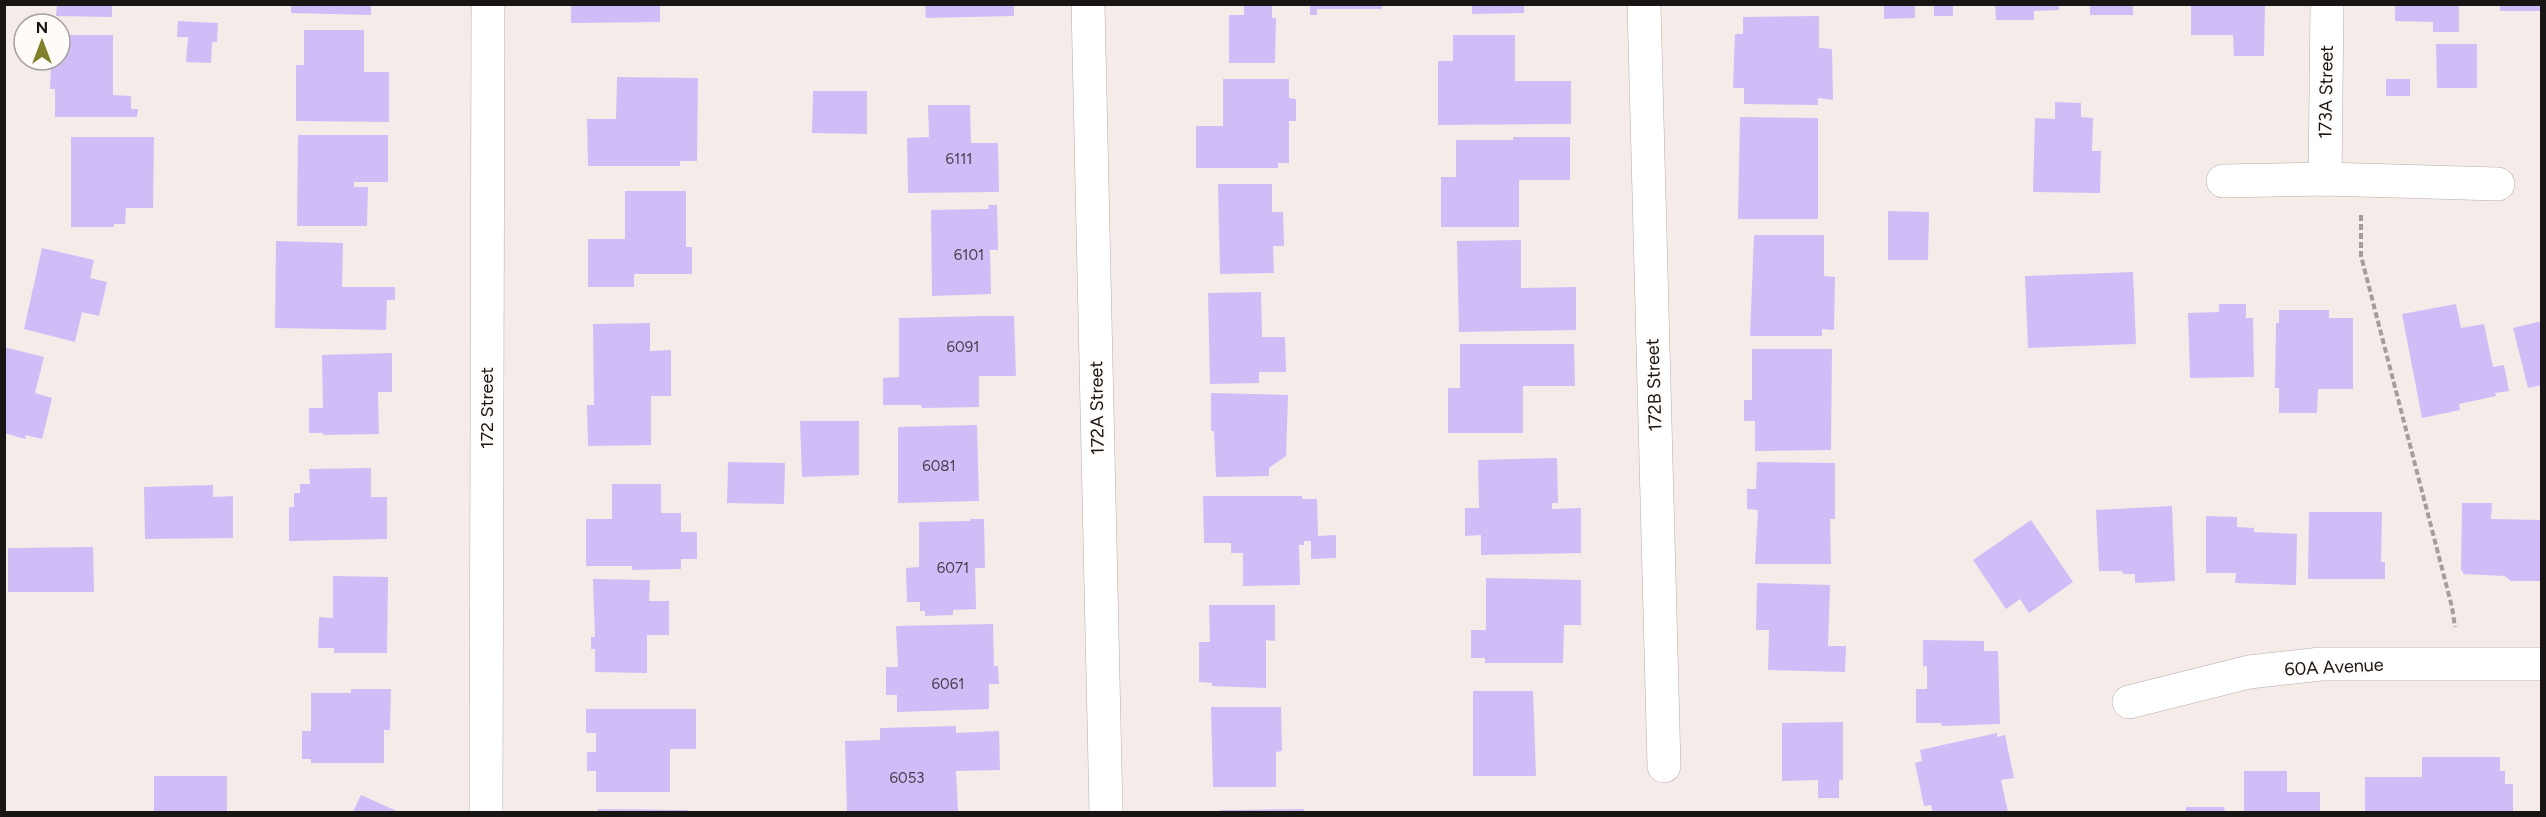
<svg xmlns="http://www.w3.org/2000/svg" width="2546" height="817" font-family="Figtree,sans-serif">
	<rect width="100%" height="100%" fill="#f5ece9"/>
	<!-- building -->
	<g fill="#d0bcf7">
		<polygon points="57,4 112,4 112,17 56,16"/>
		<polygon points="291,4 371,4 371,15 291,13"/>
		<polygon points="571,4 660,4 660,22 571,23"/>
		<polygon points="925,4 1014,4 1014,16 926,18"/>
		<polygon points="1244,4 1272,4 1272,18 1276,18 1275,63 1229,63 1229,15 1244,15"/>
		<polygon points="1310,4 1382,4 1382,9 1317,9 1317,15 1310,15"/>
		<polygon points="1472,4 1524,4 1524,13 1472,14"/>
		<polygon points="1884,4 1915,4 1915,18 1884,19"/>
		<rect x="1934" y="4" width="19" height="12"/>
		<polygon points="1995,4 2059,4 2059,10 2034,11 2034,20 1996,20"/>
		<rect x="2090" y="4" width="43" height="11"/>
		<polygon points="2191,4 2265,4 2264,56 2234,56 2233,35 2191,35"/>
		<polygon points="2395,4 2459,4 2459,32 2433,32 2433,22 2395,21"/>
		<rect x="2500" y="5" width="42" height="6"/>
		<polygon points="1819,16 1819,48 1832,49 1833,100 1818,98 1818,105 1744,104 1744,88 1733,88 1735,34 1743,34 1743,17"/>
		<polygon points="178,21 218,23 217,42 212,42 211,63 186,62 188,37 177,37"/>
		<polygon points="304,30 364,30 364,72 389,72 389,122 296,121 296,65 304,65"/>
		<polygon points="60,35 113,35 113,95 131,96 131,109 138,109 137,117 55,117 55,89 50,89 51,67 56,67 56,60 60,60"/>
		<polygon points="1453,35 1515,35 1515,81 1571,81 1571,124 1438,125 1438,61 1453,61"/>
		<polygon points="2436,44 2477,44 2477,88 2437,88"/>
		<polygon points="617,77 698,78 697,161 680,161 680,166 588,166 587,119 616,119"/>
		<polygon points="1223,79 1289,79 1289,98 1296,99 1296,121 1289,121 1289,163 1278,163 1278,168 1196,168 1196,126 1223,126"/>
		<rect x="2386" y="79" width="24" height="17"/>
		<polygon points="813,91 867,91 867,134 812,133"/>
		<polygon points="2055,102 2081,103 2081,117 2093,118 2092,151 2101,151 2100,193 2033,192 2035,118 2055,119"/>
		<polygon points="928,105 970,105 971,143 998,143 999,192 908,193 907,138 929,137"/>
		<polygon points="1740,117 1818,118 1818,219 1738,219"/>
		<polygon points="298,135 388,135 388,182 354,182 354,187 368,187 367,226 297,226"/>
		<polygon points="71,137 154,137 153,208 126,208 125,224 114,224 114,227 71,227"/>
		<polygon points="1513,137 1570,137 1570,180 1519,180 1519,227 1441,227 1441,177 1456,177 1456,140 1513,140"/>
		<polygon points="1218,184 1272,184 1272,212 1283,212 1284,246 1273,246 1274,273 1220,274"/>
		<polygon points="625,191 686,191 686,247 692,247 692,274 634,274 634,287 588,287 588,239 625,239"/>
		<polygon points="988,205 997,205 998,250 990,250 991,294 932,296 931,210 989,209"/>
		<polygon points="1888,211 1929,212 1928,260 1888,260"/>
		<polygon points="1754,235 1824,235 1824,276 1835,277 1834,330 1822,329 1822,336 1750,336"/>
		<polygon points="1521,240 1521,288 1576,287 1576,330 1459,332 1457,241"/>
		<polygon points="276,241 343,243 342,287 395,287 395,300 387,300 386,330 275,328"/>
		<polygon points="42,248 94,260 90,278 107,282 99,316 82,312 75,342 24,329"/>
		<polygon points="2133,272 2136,344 2028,348 2025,276"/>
		<polygon points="1261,292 1262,337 1285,337 1286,372 1259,372 1259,383 1210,384 1208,293"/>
		<polygon points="2219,304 2246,304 2246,318 2253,318 2254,377 2190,378 2188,313 2219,312"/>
		<polygon points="2456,304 2461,328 2484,324 2493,367 2504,365 2509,391 2495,393 2496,396 2459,404 2460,410 2422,418 2402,314"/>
		<polygon points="2279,310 2329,310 2329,318 2353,318 2353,389 2318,389 2317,413 2279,413 2279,388 2275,388 2276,323 2279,323"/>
		<polygon points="984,316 1014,316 1016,376 979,376 979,407 922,408 921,405 883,405 883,378 899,377 899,318"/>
		<polygon points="2542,321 2542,385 2528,388 2513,328"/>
		<polygon points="650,323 650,351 671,350 671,396 651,396 651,445 588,446 587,405 594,405 593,324"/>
		<polygon points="1460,344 1574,344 1575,386 1523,386 1523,433 1448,433 1448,388 1460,388"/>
		<polygon points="4,347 44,357 35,393 52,398 42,439 26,435 25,439 4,433"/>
		<polygon points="1752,349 1832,349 1831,450 1755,451 1755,421 1744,421 1744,400 1752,400"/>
		<polygon points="392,353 392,392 378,392 379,434 323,435 323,433 309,433 309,408 323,408 322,355"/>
		<polygon points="1211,393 1288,395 1286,456 1269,468 1269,476 1216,477 1214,431 1211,431"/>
		<polygon points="800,421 859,421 859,475 802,477"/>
		<polygon points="977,425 979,501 898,503 898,427"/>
		<polygon points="1557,458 1558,503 1552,503 1552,509 1581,508 1581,553 1481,555 1481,535 1465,536 1465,508 1479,508 1478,460"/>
		<polygon points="728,462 785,463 784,504 727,503"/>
		<polygon points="1757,462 1835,463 1835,519 1830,519 1831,564 1755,564 1758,510 1747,509 1747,489 1756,489"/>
		<polygon points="371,468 371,497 387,497 387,539 289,541 289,507 294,507 294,493 300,493 300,484 310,484 309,469"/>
		<polygon points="612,484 661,484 661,513 681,513 681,532 697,532 697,559 681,559 681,569 632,570 632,566 586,566 586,519 612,519"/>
		<polygon points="213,485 213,497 233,496 233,538 145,539 144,487"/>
		<polygon points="1203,496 1302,496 1302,499 1317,499 1318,536 1336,535 1336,558 1311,559 1311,541 1304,541 1304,545 1299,545 1300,585 1243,586 1243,553 1231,553 1231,543 1204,543"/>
		<polygon points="2462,503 2492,503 2491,519 2542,520 2542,581 2511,581 2505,576 2463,574 2463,571 2461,571"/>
		<polygon points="2172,506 2175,581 2135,583 2135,574 2124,574 2121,571 2099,571 2096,510"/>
		<polygon points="2309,512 2382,512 2381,562 2385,562 2385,579 2308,579"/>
		<polygon points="2206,516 2237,517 2237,527 2254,528 2254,532 2297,534 2296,585 2235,583 2236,573 2206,573"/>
		<polygon points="970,519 984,519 985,568 975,568 976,609 953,610 953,615 925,616 925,611 920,611 920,602 907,602 906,568 919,567 919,522 970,521"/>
		<polygon points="2031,520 2073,582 2029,613 2020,599 2006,609 1973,560"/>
		<polygon points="93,547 94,592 8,592 8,548"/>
		<polygon points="333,576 388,577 387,653 334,653 334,648 318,648 319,617 333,618"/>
		<polygon points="1486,578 1581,580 1581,625 1564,625 1563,663 1485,663 1485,658 1471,658 1471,630 1486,630"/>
		<polygon points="593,579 650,580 649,601 669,601 669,635 647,635 647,673 595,672 595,649 591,649 591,637 595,637"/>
		<polygon points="1757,583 1830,585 1828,646 1846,646 1845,672 1768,670 1769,630 1756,630"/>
		<polygon points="1209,605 1275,605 1275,641 1266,640 1266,688 1212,686 1212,683 1199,682 1199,642 1210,642"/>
		<polygon points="993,624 994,666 998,666 999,684 989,684 989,709 897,712 897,695 886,695 886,667 898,667 896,626"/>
		<polygon points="1923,640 1984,641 1984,651 1998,651 2000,724 1942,726 1941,723 1916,723 1916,689 1927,689 1927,666 1923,666"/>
		<polygon points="351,689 391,689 390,730 384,730 384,763 311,763 311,759 302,759 302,731 311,731 311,693 351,693"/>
		<polygon points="1473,691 1533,691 1536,776 1473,776"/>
		<polygon points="1211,707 1281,707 1282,751 1276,752 1276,787 1213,787"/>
		<polygon points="586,709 696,709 696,749 670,749 670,792 596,792 596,771 587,771 587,752 596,752 596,733 586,733"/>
		<polygon points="1843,722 1843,780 1839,780 1839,798 1818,798 1818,780 1782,781 1782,723"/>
		<polygon points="956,726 956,733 999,731 1000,770 956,771 958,812 847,812 845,741 880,740 880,728"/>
		<polygon points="1997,733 1997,737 2005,735 2014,778 2001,780 2008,812 1933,812 1931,805 1924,806 1915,763 1922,761 1920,750"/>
		<polygon points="2422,757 2500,757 2500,771 2505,771 2505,784 2513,784 2513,812 2365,812 2365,777 2422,777"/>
		<polygon points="2244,771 2287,771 2287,792 2320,792 2320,812 2244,812"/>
		<rect x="154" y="776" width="73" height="36"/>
		<polygon points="361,795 399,812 353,812"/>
		<polygon points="2186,807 2224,807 2225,812 2186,812"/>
		<polygon points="598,809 688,810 688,812 598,812"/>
		<polygon points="1304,809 1304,812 1220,812 1220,810"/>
	</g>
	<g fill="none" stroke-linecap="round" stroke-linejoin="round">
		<defs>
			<g id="minor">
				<polyline points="1088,4 1106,812"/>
				<polyline points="1644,4 1664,766"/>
				<polyline points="2325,179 2327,4"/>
				<polyline points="2223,181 2325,179 2498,184"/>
				<polyline points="2129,702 2249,672 2321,664 2542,664"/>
				<polyline points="486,812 488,4"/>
			</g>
		</defs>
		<!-- minor casing -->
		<use href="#minor" stroke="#b5ada9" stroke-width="34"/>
		<!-- path -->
		<polyline stroke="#a49d9b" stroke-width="4" stroke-dasharray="6 3" stroke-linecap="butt" points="2361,215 2361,256 2452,607 2455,627"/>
		<!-- minor -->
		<use href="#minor" stroke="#fff" stroke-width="33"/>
	</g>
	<g text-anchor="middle" stroke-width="4.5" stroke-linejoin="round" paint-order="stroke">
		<!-- number labels -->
		<g font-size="15" fill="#463f4d">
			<text x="959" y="164">6111</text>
			<text x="969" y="260">6101</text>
			<text x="963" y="352">6091</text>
			<text x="939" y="471">6081</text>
			<text x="953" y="573">6071</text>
			<text x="948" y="689">6061</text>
			<text x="907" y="783">6053</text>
		</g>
		<!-- street labels -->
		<g font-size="18" fill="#181514" stroke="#fefbf9">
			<text transform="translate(2326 92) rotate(-89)" y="6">173A Street</text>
			<text transform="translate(1654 385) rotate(-92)" y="6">172B Street</text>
			<text transform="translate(487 408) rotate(-90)" y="6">172 Street</text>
			<text transform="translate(1097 408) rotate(-91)" y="6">172A Street</text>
			<text transform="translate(2334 667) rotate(-3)" y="6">60A Avenue</text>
		</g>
	</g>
	<!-- border -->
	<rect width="2546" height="817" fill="none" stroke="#181514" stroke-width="12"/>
	<!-- north arrow -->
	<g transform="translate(42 42)"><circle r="28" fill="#fefbf9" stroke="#a29f9d" stroke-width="1.5"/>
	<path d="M0-4.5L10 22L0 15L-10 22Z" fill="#7f812a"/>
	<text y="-9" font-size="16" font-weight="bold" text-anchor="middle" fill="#181514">N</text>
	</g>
</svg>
